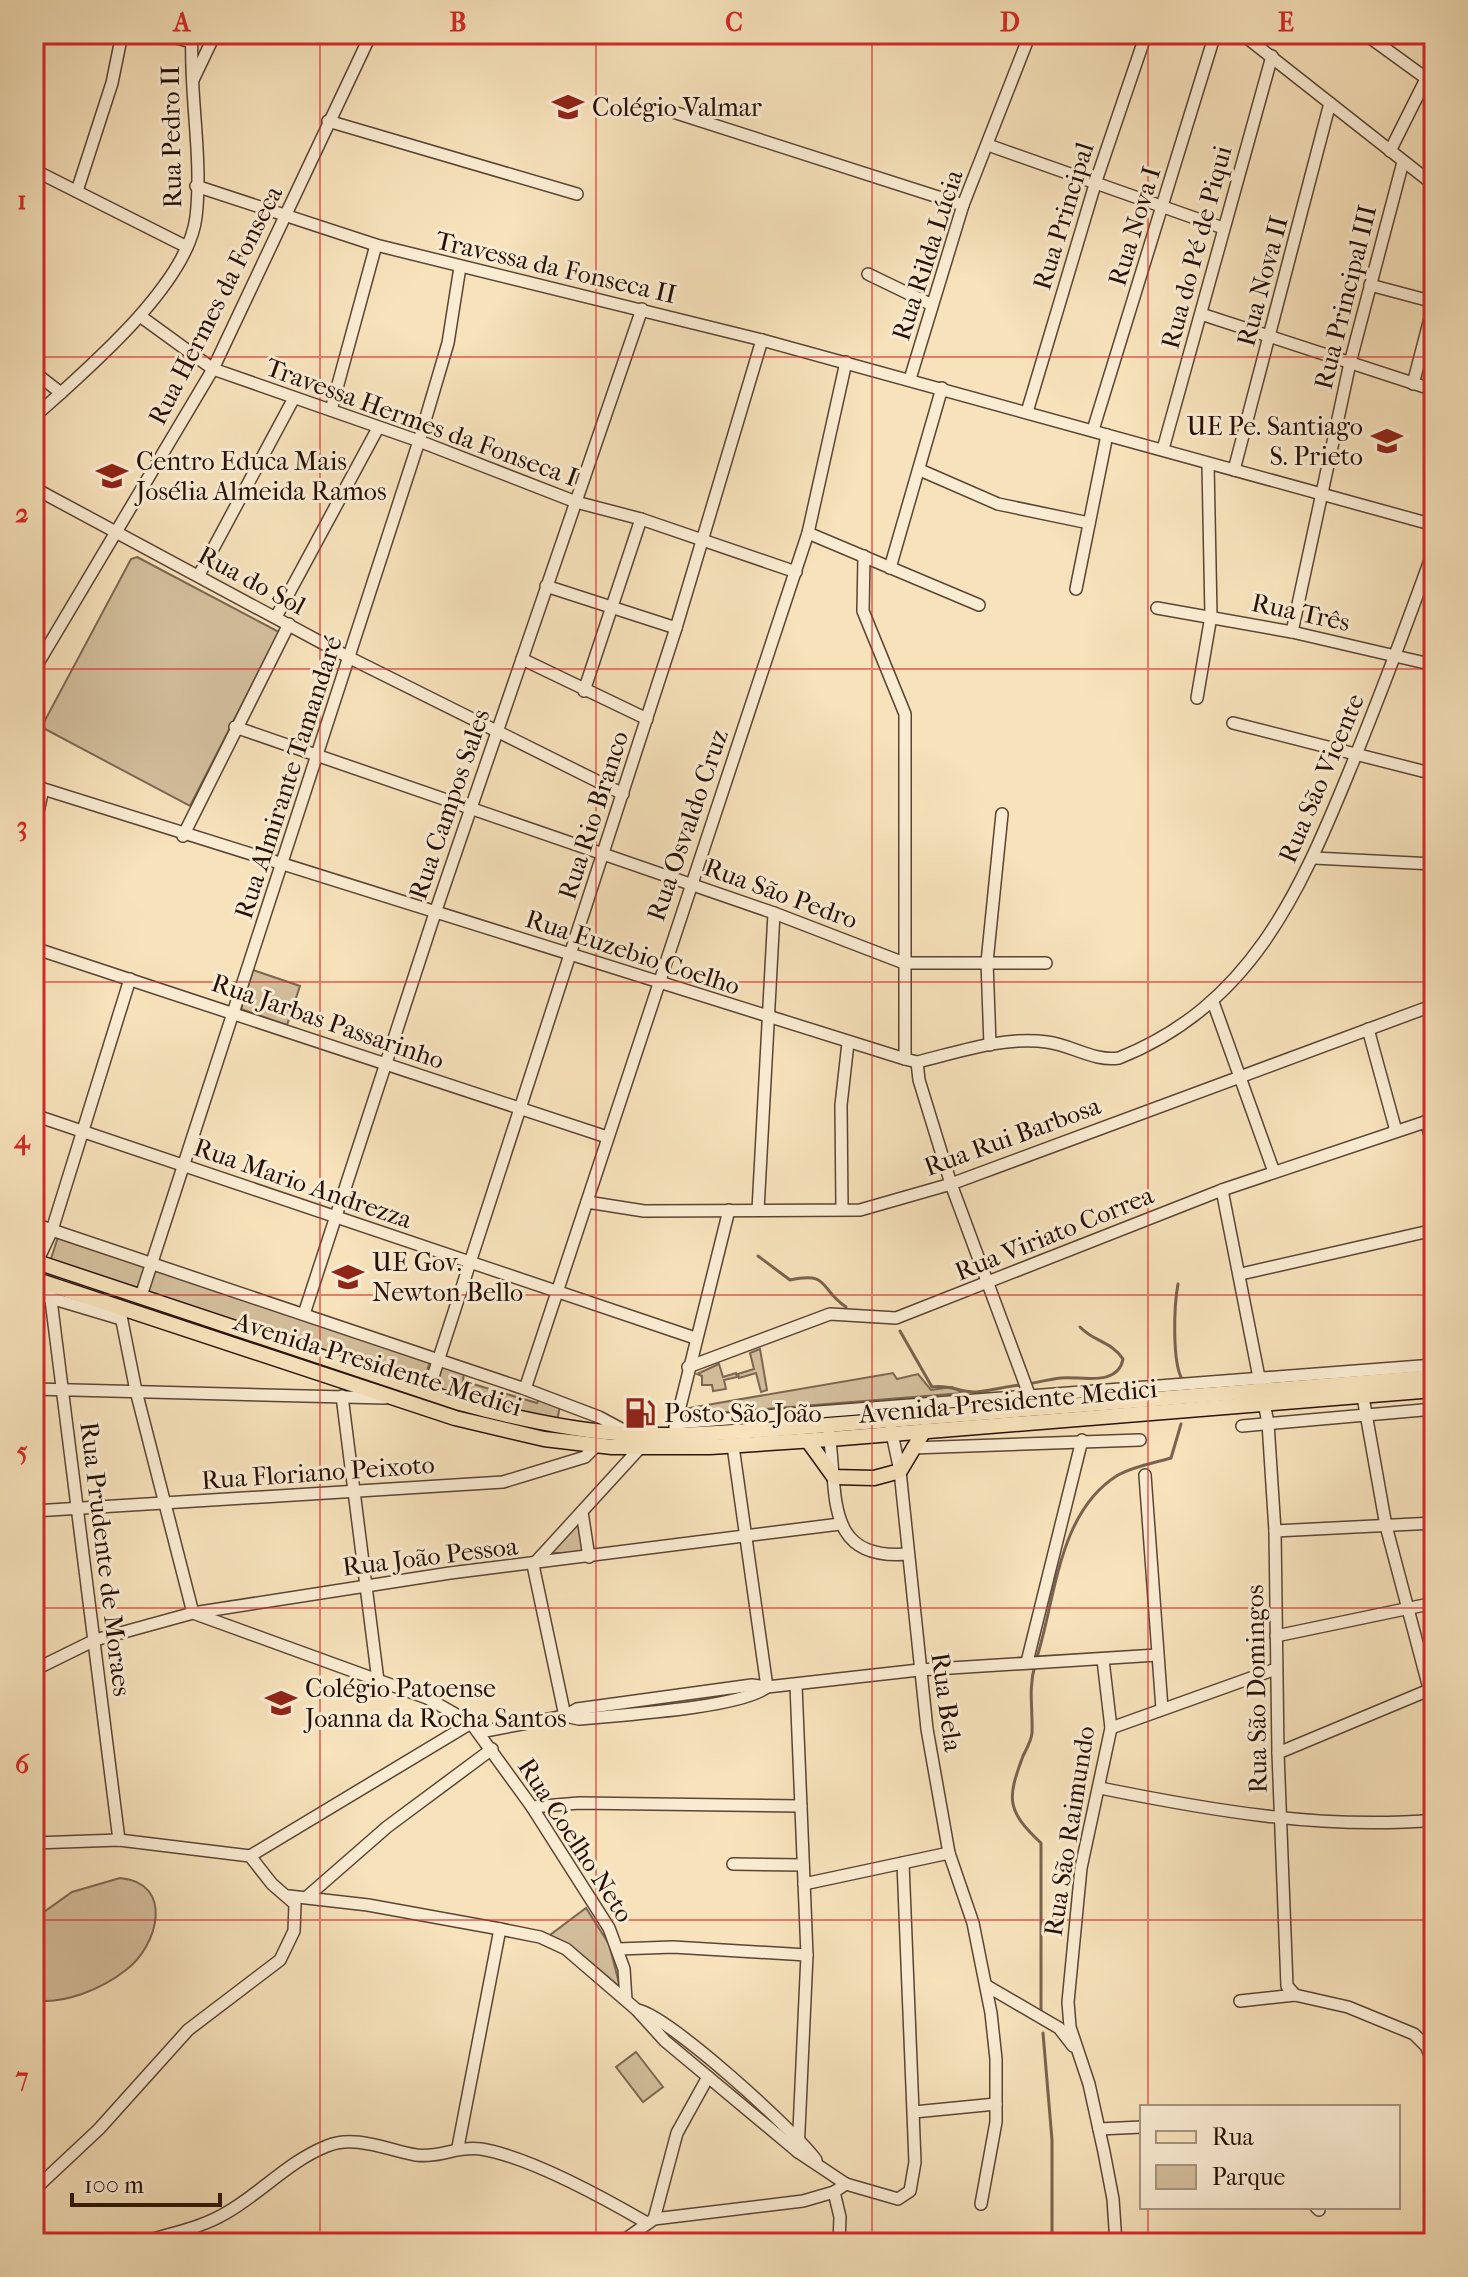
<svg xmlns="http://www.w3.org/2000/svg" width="1468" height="2277" font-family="'IM FELL French Canon',serif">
	<rect width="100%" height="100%" fill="#f7e2bb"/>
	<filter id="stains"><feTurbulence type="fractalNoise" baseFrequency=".0025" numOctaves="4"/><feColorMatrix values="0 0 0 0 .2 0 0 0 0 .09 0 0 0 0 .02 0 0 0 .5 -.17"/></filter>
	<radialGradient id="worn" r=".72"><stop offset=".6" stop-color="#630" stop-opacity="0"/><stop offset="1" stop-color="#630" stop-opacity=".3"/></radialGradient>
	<!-- green -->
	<g fill="#d3be9c" stroke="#7c6752" stroke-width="2">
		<polygon points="137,557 279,632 190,806 45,729 43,724 131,559"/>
		<polygon points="253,970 300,986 287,1025 241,1009"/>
		<polygon points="58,1237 148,1266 138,1292 50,1262"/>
		<polygon points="156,1268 430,1363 421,1385 147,1293"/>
		<polygon points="760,1349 767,1390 761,1392 756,1373 739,1378 738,1374 754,1369 750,1353"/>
		<polygon points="719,1364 723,1377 736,1373 737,1377 724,1380 726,1389 713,1391 712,1385 702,1385 702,1376 697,1374"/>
		<polygon points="442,1366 464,1373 463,1381 537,1403 539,1400 560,1405 557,1422 503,1411 436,1389"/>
		<polygon points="893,1373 897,1379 918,1374 931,1390 952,1387 963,1393 690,1415 689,1408"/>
		<polygon points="578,1522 583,1553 549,1553"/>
		<path d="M120,1878C175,1883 158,1946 126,1970C102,1989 63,2005 34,2000V1919L72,1892Z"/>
		<polygon points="586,1908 609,1944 620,1987 577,1951 550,1935"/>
		<polygon points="636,2052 663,2087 643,2102 616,2067"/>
	</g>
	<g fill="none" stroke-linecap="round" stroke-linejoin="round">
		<!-- stream -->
		<g stroke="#79634e" stroke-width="3">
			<path d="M758,1256L790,1280C830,1271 819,1289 846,1307"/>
			<path d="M1178,1284C1174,1305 1172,1362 1182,1379"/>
			<path d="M900,1331L932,1387C951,1384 960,1393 976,1392C991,1391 1006,1386 1021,1385"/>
			<path d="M1029,1384C1039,1382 1050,1379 1061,1378C1081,1376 1118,1387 1123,1359C1111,1341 1094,1342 1080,1327"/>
			<path d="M1037,1657C1056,1597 1058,1512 1118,1475C1134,1466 1154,1463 1171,1458L1181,1424"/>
			<path d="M1035,1665C1028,1689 1033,1709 1032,1733C1032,1739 1026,1750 1023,1756C1007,1799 1006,1810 1041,1843V2012"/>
			<polyline points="1043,2033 1052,2140 1052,2243"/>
		</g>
		<defs>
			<g id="minor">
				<polyline points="163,34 191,42"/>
				<polyline points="1242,34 1434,185"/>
				<polyline points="1365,34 1434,84"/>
				<polyline points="193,80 215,34"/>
				<polyline points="667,110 963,205"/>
				<polyline points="328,121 577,194"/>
				<polyline points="988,145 1223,228"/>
				<polyline points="1390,151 1426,79"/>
				<polyline points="34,170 187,247"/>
				<polyline points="196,186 376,245 762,340 1434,525"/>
				<polyline points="77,191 112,83 122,34"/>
				<polyline points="868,274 930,304"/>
				<polyline points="1370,285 1434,302"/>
				<polyline points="1201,314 1434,390"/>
				<polyline points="140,316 213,369 419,441 576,502 641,519 796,572"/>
				<polyline points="34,372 61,393"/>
				<polyline points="910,379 963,205 1030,34"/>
				<polyline points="1413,384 1434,303"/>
				<polyline points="331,410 376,245"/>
				<polyline points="1027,412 1096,181 1146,34"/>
				<path d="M34,417C84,372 188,285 196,217C203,157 189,94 192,34"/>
				<polyline points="1093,430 1215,34"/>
				<polyline points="1163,449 1272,56"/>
				<polyline points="920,470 998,504 1089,523"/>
				<polyline points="1234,470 1330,103"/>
				<polyline points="34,488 350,658 623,794"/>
				<polyline points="808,533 979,605"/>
				<polyline points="864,556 863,611 905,714 905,1059"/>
				<polyline points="890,568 942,388"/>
				<polyline points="199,575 294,398"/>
				<polyline points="546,586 676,628"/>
				<polyline points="1076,589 1107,435"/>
				<polyline points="1157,608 1292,632 1434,665"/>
				<polyline points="276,617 378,428"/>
				<polyline points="1292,632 1350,363 1403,162"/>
				<polyline points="522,659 647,719"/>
				<polyline points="34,670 213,369 371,34"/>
				<polyline points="584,691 641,519"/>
				<polyline points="1197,698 1211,616 1208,464"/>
				<polyline points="1233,723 1434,774"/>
				<polyline points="235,727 774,913 904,963 1046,963"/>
				<path d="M34,786L905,1059L917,1062C959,1052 1004,1036 1047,1042C1072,1045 1094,1062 1119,1058C1250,1006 1299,894 1349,772C1379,699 1407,624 1434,549"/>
				<polyline points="34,830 43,789"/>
				<polyline points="183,836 289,624"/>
				<polyline points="1314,858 1434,864"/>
				<polyline points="34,948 607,1137"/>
				<polyline points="1213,1002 1274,1172"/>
				<polyline points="1368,1029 1396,1131"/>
				<polyline points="990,1045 987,962 1002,814"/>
				<polyline points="917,1062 919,1080 951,1184 1030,1397"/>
				<polyline points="34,1115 695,1338"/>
				<polyline points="1426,1121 1434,1149"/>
				<polyline points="1222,1190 1268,1423 1275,1531 1278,1753 1287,1986 1295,1995"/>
				<polyline points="587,1202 644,1211 860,1210 951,1184 1434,1005"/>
				<polyline points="842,1209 841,1105 848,1043"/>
				<polyline points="758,1210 774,913"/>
				<polyline points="34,1224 525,1389 599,1417 629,1433"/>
				<polyline points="37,1262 52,1230 130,979"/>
				<polyline points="1241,1274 1434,1230"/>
				<polyline points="49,1284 119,1840"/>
				<polyline points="34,1293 121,1319"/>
				<polyline points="141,1296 419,441 448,343 460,267"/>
				<polyline points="119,1306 136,1391 193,1613 427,1698 471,1723 532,1807 609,1928 624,1969 626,2000"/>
				<polyline points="304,1314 435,913 642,309"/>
				<polyline points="688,1367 830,1314 896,1318 1222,1190 1434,1119"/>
				<polyline points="34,1389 385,1398"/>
				<polyline points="525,1389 808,533 846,362"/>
				<polyline points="428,1392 676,628 762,340"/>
				<polyline points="342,1396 378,1681"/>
				<polyline points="1363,1397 1386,1526 1434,1707"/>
				<polyline points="675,1423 1434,1365"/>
				<polyline points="1242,1426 1434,1409"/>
				<polyline points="675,1427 729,1210"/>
				<polyline points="891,1429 900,1471 927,1729 949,1853 973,1923 991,2013 996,2059 996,2122 981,2204"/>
				<path d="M829,1433C838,1494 823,1561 908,1554"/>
				<polyline points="733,1446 767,1687"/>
				<polyline points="912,1448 1140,1440"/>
				<polyline points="1145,1475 1162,1709"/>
				<polyline points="34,1511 503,1482 585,1457 597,1445"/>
				<polyline points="582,1512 589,1557"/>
				<polyline points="1275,1531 1434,1523"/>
				<polyline points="1276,1636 1434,1603"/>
				<polyline points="1103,1660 1111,1728 1081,1868 1068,2002 1070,2027 1089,2084 1104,2152 1113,2199 1116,2243"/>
				<polyline points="1027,1662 1082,1440"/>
				<polyline points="34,1670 95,1640 193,1613 450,1573 840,1524"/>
				<polyline points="796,1685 807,1955 798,2152"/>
				<polyline points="565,1716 533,1565 639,1449"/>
				<path d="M565,1716L579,1719C619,1715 741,1708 767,1687"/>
				<polyline points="1111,1728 1276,1669"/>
				<polyline points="480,1732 565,1716 577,1709 752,1685 767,1687 919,1670 1157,1655"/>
				<polyline points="1278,1753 1429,1690"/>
				<path d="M1100,1788C1209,1810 1322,1830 1434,1820"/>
				<polyline points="532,1807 579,1803 801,1806"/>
				<polyline points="34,1843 119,1840 250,1856 272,1884 295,1904 294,1931 280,1960 188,2030 99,2129 34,2190"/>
				<polyline points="250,1856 471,1723"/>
				<polyline points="733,1864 803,1865"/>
				<polyline points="804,1884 949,1853"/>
				<polyline points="289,1896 368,1905 500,1929 540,1937 566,1949 637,2010 665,2041 798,2152 846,2184 898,2199 910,2191 915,2162 903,1863"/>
				<polyline points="308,1896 387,1827 492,1749"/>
				<polyline points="618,1949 673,1947 807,1955"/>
				<polyline points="987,1986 1059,2028 1073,2046"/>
				<polyline points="1240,2001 1295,1995 1348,2007 1414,2034 1426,2046 1434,2064"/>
				<path d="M637,2010C668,2015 795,2131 816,2160"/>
				<polyline points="914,2112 996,2104"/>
				<polyline points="1099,2129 1142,2127"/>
				<polyline points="458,2147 500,1929"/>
				<polyline points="834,2192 840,2217 839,2243"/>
				<polyline points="1316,2207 1319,2210"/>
				<polyline points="654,2219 677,2133 708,2077"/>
				<path d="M141,2243C170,2233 199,2229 226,2213C261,2193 289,2161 327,2146C354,2134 388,2150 416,2155C440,2158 456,2146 481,2149C530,2157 604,2198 647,2223"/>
				<polyline points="620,2243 654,2219 803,2201 834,2192 846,2184"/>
			</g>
			<g id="major">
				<path d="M34,1261L460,1403C515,1418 572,1431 629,1434C679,1437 728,1432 777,1429L1434,1377"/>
				<polyline points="34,1279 455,1418 544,1439 612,1447 710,1447 830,1439 1434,1390"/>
				<polyline points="808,1441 834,1477 874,1478 900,1471 924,1431"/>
			</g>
		</defs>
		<!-- minor casing -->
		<use href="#minor" stroke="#5a4434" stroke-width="14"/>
		<!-- major casing -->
		<use href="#major" stroke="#261007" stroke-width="17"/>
		<!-- minor -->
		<use href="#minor" stroke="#faecd3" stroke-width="11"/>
		<!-- major -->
		<use href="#major" stroke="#f7e2bb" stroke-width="14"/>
	</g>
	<!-- grid -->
	<path fill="none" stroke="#d62828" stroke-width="2" stroke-opacity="0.55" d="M320,34V2243M596,34V2243M872,34V2243M1148,34V2107M34,357H1434M34,669H1434M34,982H1434M34,1295H1434M34,1608H1434M34,1920H1434M1148,2207V2243"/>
	<!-- icons -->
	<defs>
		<symbol id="school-bare" viewBox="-9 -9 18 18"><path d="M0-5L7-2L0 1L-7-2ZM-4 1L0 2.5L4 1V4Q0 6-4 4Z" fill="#8f2418" stroke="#faecd3" stroke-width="2.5" paint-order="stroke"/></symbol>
		<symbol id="fuel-bare" viewBox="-9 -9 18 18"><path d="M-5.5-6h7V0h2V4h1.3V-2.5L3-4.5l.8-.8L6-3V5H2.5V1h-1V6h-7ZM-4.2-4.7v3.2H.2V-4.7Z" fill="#8f2418" stroke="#faecd3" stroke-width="2.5" paint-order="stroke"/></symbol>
	</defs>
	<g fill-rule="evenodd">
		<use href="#school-bare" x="546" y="85" width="44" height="44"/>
		<use href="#school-bare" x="1365" y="419" width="44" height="44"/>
		<use href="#school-bare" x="90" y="454" width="44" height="44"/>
		<use href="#school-bare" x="326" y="1255" width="44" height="44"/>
		<use href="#fuel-bare" x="618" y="1391" width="44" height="44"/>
		<use href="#school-bare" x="259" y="1681" width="44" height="44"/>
	</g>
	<g text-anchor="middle" stroke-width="6" stroke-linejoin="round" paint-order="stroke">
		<!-- poi labels -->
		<g font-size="26" fill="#261007" stroke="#faecd3" text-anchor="start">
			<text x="592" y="116">Colégio Valmar</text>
			<text x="1363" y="435" text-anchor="end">UE Pe. Santiago<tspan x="1363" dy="30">S. Prieto</tspan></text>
			<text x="136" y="470">Centro Educa Mais<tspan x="136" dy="30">Josélia Almeida Ramos</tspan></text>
			<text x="372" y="1271">UE Gov.<tspan x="372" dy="30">Newton Bello</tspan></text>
			<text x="664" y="1422">Posto São João</text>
			<text x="305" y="1697">Colégio Patoense<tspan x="305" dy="30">Joanna da Rocha Santos</tspan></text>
		</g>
		<!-- street labels -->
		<g font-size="26" fill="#261007" stroke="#faecd3">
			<text transform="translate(171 137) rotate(-91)" y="9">Rua Pedro II</text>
			<text transform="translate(1063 216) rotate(-73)" y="9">Rua Principal</text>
			<text transform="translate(1134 226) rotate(-73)" y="9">Rua Nova I</text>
			<text transform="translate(1196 247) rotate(-75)" y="9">Rua do Pé de Piqui</text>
			<text transform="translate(927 255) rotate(-72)" y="9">Rua Rilda Lúcia</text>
			<text transform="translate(556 267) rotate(13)" y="9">Travessa da Fonseca II</text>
			<text transform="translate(1262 281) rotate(-75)" y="9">Rua Nova II</text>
			<text transform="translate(1345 297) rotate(-76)" y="9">Rua Principal III</text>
			<text transform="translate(215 305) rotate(-63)" y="9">Rua Hermes da Fonseca</text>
			<text transform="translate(422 422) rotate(20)" y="9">Travessa Hermes da Fonseca I</text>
			<text transform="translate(252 580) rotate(28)" y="9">Rua do Sol</text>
			<text transform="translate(1301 612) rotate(12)" y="9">Rua Três</text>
			<text transform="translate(288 777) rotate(-72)" y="9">Rua Almirante Tamandaré</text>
			<text transform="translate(1321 778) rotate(-67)" y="9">Rua São Vicente</text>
			<text transform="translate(449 804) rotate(-71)" y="9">Rua Campos Sales</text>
			<text transform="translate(593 815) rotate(-72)" y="9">Rua Rio Branco</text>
			<text transform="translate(687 825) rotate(-71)" y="9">Rua Osvaldo Cruz</text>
			<text transform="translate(781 893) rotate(20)" y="9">Rua São Pedro</text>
			<text transform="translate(633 952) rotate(18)" y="9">Rua Euzebio Coelho</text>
			<text transform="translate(328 1021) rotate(19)" y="9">Rua Jarbas Passarinho</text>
			<text transform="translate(1012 1136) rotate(-20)" y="9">Rua Rui Barbosa</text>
			<text transform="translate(303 1183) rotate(19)" y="9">Rua Mario Andrezza</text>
			<text transform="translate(1054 1233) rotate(-22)" y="9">Rua Viriato Correa</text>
			<text transform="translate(378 1364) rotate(17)" y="9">Avenida Presidente Medici</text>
			<text transform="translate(1008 1401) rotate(-5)" y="9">Avenida Presidente Medici</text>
			<text transform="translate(318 1472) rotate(-4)" y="9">Rua Floriano Peixoto</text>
			<text transform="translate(430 1556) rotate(-7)" y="9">Rua João Pessoa</text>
			<text transform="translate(106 1559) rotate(83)" y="9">Rua Prudente de Moraes</text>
			<text transform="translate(1256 1689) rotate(-91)" y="9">Rua São Domingos</text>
			<text transform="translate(947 1702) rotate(82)" y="9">Rua Bela</text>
			<text transform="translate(1069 1831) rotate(-81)" y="9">Rua São Raimundo</text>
			<text transform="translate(576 1840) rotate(57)" y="9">Rua Coelho Neto</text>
		</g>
	</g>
	<!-- margin -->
	<rect width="1468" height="2277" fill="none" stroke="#f7e2bb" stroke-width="88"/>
	<!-- legend -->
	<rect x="1140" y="2105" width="260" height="104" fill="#faecd3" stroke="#a59481" stroke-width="2"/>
	<rect x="1156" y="2131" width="40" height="12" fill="#f7e2bb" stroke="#a59481" stroke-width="2"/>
	<text x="1212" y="2145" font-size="24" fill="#261007">Rua</text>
	<rect x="1156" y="2165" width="40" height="24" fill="#d3be9c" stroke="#a59481" stroke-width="2"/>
	<text x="1212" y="2185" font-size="24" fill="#261007">Parque</text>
	<!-- scale -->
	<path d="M72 2193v12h148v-12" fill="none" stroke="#261007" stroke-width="4"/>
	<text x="84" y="2193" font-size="24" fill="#261007" stroke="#faecd3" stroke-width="6" paint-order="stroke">100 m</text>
	<rect x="44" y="44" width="1380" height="2189" fill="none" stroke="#d62828" stroke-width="3"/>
	<g font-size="26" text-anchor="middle" font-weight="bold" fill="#d62828">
		<text x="182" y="31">A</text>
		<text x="458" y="31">B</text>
		<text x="734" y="31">C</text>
		<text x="1010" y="31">D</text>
		<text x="1286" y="31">E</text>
		<text x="22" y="209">1</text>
		<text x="22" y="522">2</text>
		<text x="22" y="835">3</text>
		<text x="22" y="1148">4</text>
		<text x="22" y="1460">5</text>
		<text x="22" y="1773">6</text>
		<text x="22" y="2086">7</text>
	</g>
	<rect width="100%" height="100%" filter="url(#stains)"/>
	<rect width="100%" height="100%" fill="url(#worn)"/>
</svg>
